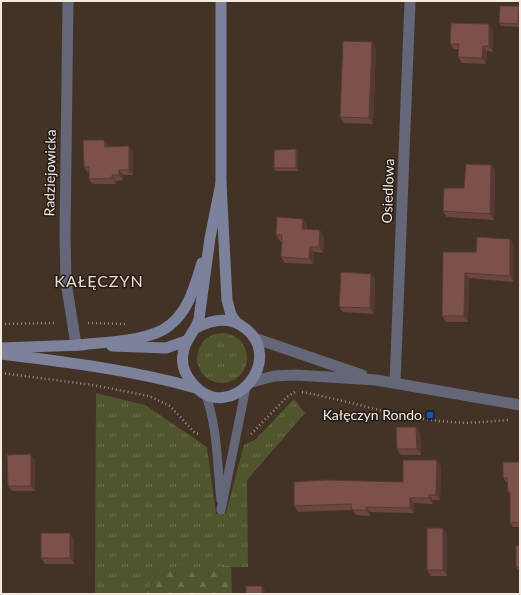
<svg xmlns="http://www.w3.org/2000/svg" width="521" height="595" font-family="Lato,sans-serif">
	<defs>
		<pattern id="grass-tufts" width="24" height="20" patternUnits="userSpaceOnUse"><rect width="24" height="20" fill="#51552d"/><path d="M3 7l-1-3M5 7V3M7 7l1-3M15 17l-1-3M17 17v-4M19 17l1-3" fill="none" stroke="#6b6e4b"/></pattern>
		<pattern id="forest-firs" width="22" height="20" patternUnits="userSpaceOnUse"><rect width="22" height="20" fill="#51552d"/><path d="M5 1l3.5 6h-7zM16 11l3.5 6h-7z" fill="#6b6e4b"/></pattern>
	</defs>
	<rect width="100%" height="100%" fill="#433326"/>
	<!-- grass -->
	<g fill="url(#grass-tufts)">
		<circle cx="222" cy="358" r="25"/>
		<polygon points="96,393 145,405 207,447 216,514 226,513 244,445 256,439 294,399 305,413 247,480 248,567 160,568 146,594 95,594"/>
	</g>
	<!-- forest -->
	<polygon fill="url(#forest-firs)" points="231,566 232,594 146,594 160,568"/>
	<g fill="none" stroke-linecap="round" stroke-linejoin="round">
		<!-- path -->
		<g stroke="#9c8f84" stroke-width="2.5" stroke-dasharray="1 3" stroke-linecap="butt">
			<polyline points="88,323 125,324"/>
			<polyline points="1,324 57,323"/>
			<polyline points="1,373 93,385 149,396 170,406 195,433 200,434"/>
			<path d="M302,392C352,401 401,419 452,422C471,424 490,421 510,420"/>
			<polyline points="251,434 287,397 297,391"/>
		</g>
		<!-- service -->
		<g stroke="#646778" stroke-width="9">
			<path d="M205,393C218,427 217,465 221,500"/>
			<polyline points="221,510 246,387"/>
		</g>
		<!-- minor -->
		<g stroke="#646778" stroke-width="11">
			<polyline points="68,1 65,234 66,282 76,345"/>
			<polyline points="395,383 410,1"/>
		</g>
		<!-- tertiary -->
		<g stroke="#646778" stroke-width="11">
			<polyline points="254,338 362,375"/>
			<polyline points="251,382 274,376 296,375 376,380 520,405"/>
		</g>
		<!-- secondary -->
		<g stroke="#7c819c" stroke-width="11">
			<polyline points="221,1 221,183 227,300 231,315 236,322"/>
			<path d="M196,328C211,320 227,316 242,326C290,358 229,427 193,384C186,376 181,365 183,354C184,340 196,331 199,319L210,238L221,183"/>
			<path d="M76,345C102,342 150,342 170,325C189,310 195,285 202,263"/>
			<polyline points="112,346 166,348 186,341"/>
			<polyline points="1,348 83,345"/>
			<path d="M1,354C66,362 132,370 196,388"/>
		</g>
	</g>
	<!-- wall -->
	<g fill="#6b463f">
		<polygon points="519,6 520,8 520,27 501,26 499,23"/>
		<polygon points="489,24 493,30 493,52 487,51 486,64 462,63 458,57 458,49 454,49 450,44"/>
		<polygon points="376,48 373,124 344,123 340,117"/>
		<polygon points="104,140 108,145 109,147 133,152 133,175 123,175 123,180 116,181 116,184 93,184 89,179 89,173 88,173 84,167"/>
		<polygon points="296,149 298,152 298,171 276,171 274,168"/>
		<polygon points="491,165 495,171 494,220 447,217 443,211"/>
		<polygon points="307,224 307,229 324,236 323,253 314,252 313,264 285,263 281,257 282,241 280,241 276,235"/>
		<polygon points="514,245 514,282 469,278 468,322 446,322 442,316 476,252"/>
		<polygon points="371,274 375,280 374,314 343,312 339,307"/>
		<polygon points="416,427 420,433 421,455 401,455 397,449"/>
		<polygon points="35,460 35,491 12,491 8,486"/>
		<polygon points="520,462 520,527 513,527 510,523 510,495 508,492 507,482 506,482 503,478"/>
		<polygon points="441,466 440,500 433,500 433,504 414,503 414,513 370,512 370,516 356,515 352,510 298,512 294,506 403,482"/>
		<polygon points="443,528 447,534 447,576 431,576 427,570"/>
		<polygon points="74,539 74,564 45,564 41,558"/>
		<polygon points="520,545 520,570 518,570 516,567"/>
	</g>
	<!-- shaded-wall -->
	<g fill="#573933">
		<polygon points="519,6 520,8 520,26 518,24"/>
		<polygon points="489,24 493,30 493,52 489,46"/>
		<polygon points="372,42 376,48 373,124 369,118"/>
		<polygon points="483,46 487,51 486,64 482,58"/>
		<polygon points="104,140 108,145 109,152 105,147"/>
		<polygon points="129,146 133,152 133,175 129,170"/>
		<polygon points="296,149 298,152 298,171 296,168"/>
		<polygon points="491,165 495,171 494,220 490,214"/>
		<polygon points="119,170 123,175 123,180 119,175"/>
		<polygon points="112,175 116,181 116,184 112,178"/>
		<polygon points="303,219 307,224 306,235 302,229"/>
		<polygon points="320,230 324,236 323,253 319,247"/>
		<polygon points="510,239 514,245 514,282 510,276"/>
		<polygon points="310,247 314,252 313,264 309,259"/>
		<polygon points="465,273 469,278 468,322 464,316"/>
		<polygon points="371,274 375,280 374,314 370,308"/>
		<polygon points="416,427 420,433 421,455 417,449"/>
		<polygon points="31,454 35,460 35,491 31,486"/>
		<polygon points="437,460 441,466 440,500 436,495"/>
		<polygon points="429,495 433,500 433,504 429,498"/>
		<polygon points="410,498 414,503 414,513 410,508"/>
		<polygon points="366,507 370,512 370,516 366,510"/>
		<polygon points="443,528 447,534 447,576 443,570"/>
		<polygon points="70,533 74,539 74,564 70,558"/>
		<polygon points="262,586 265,591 265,594 262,594"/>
	</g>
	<!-- building -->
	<g fill="#7c5149" stroke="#573933">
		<polygon points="500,6 519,6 518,24 499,23"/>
		<polygon points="451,23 489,24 489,46 483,46 482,58 458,57 459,44 450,44"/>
		<polygon points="343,41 372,42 369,118 340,117"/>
		<polygon points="83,140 104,140 105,147 129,146 129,170 119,170 119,175 112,175 112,178 89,179 89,167 84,167"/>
		<polygon points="296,149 296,168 274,168 274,150"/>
		<polygon points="466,164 491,165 490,214 443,211 444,188 464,188"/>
		<polygon points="277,217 303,219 302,229 320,230 319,247 310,247 309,259 281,257 282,235 276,235"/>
		<polygon points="477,237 510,239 510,276 465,273 464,316 442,316 443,252 476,252"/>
		<polygon points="341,272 371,274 370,308 339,307"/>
		<polygon points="396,427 416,427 417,449 397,449"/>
		<polygon points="31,454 31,486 8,486 7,455"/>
		<polygon points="403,460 437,460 436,495 429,495 429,498 410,498 410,508 366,507 366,510 352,510 351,504 294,506 294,482 325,480 403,482"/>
		<polygon points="503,462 520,462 520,522 510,523 510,492 508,492 507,478 503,478"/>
		<rect x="427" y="528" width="16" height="42"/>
		<rect x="41" y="533" width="29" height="25"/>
		<polygon points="520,545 520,567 516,567 516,546"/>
		<rect x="246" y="586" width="16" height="8"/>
		<rect x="18" y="593" width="15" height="1"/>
	</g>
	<!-- markers -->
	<rect fill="#1a4fb4" stroke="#241c17" stroke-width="1.5" x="426" y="411" width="8" height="8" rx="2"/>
	<g text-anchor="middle" stroke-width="3" stroke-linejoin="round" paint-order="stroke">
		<!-- street labels -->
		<g font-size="14" fill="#f6ebe3" stroke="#241c17">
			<text transform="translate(50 173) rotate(-89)" y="5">Radziejowicka</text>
			<text transform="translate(388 191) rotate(-88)" y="5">Osiedlowa</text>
		</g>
		<!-- poi labels -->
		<g font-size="14" fill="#f6ebe3" stroke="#241c17" text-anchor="end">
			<text x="422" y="420">Kałęczyn Rondo</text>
		</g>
		<!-- quarter labels -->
		<g font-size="16" letter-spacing="1" fill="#f1dccc" stroke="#241c17">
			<text x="99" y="287">KAŁĘCZYN</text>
		</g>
	</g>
	<!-- border -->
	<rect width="521" height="595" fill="none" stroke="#f6ebe3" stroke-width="4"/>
</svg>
